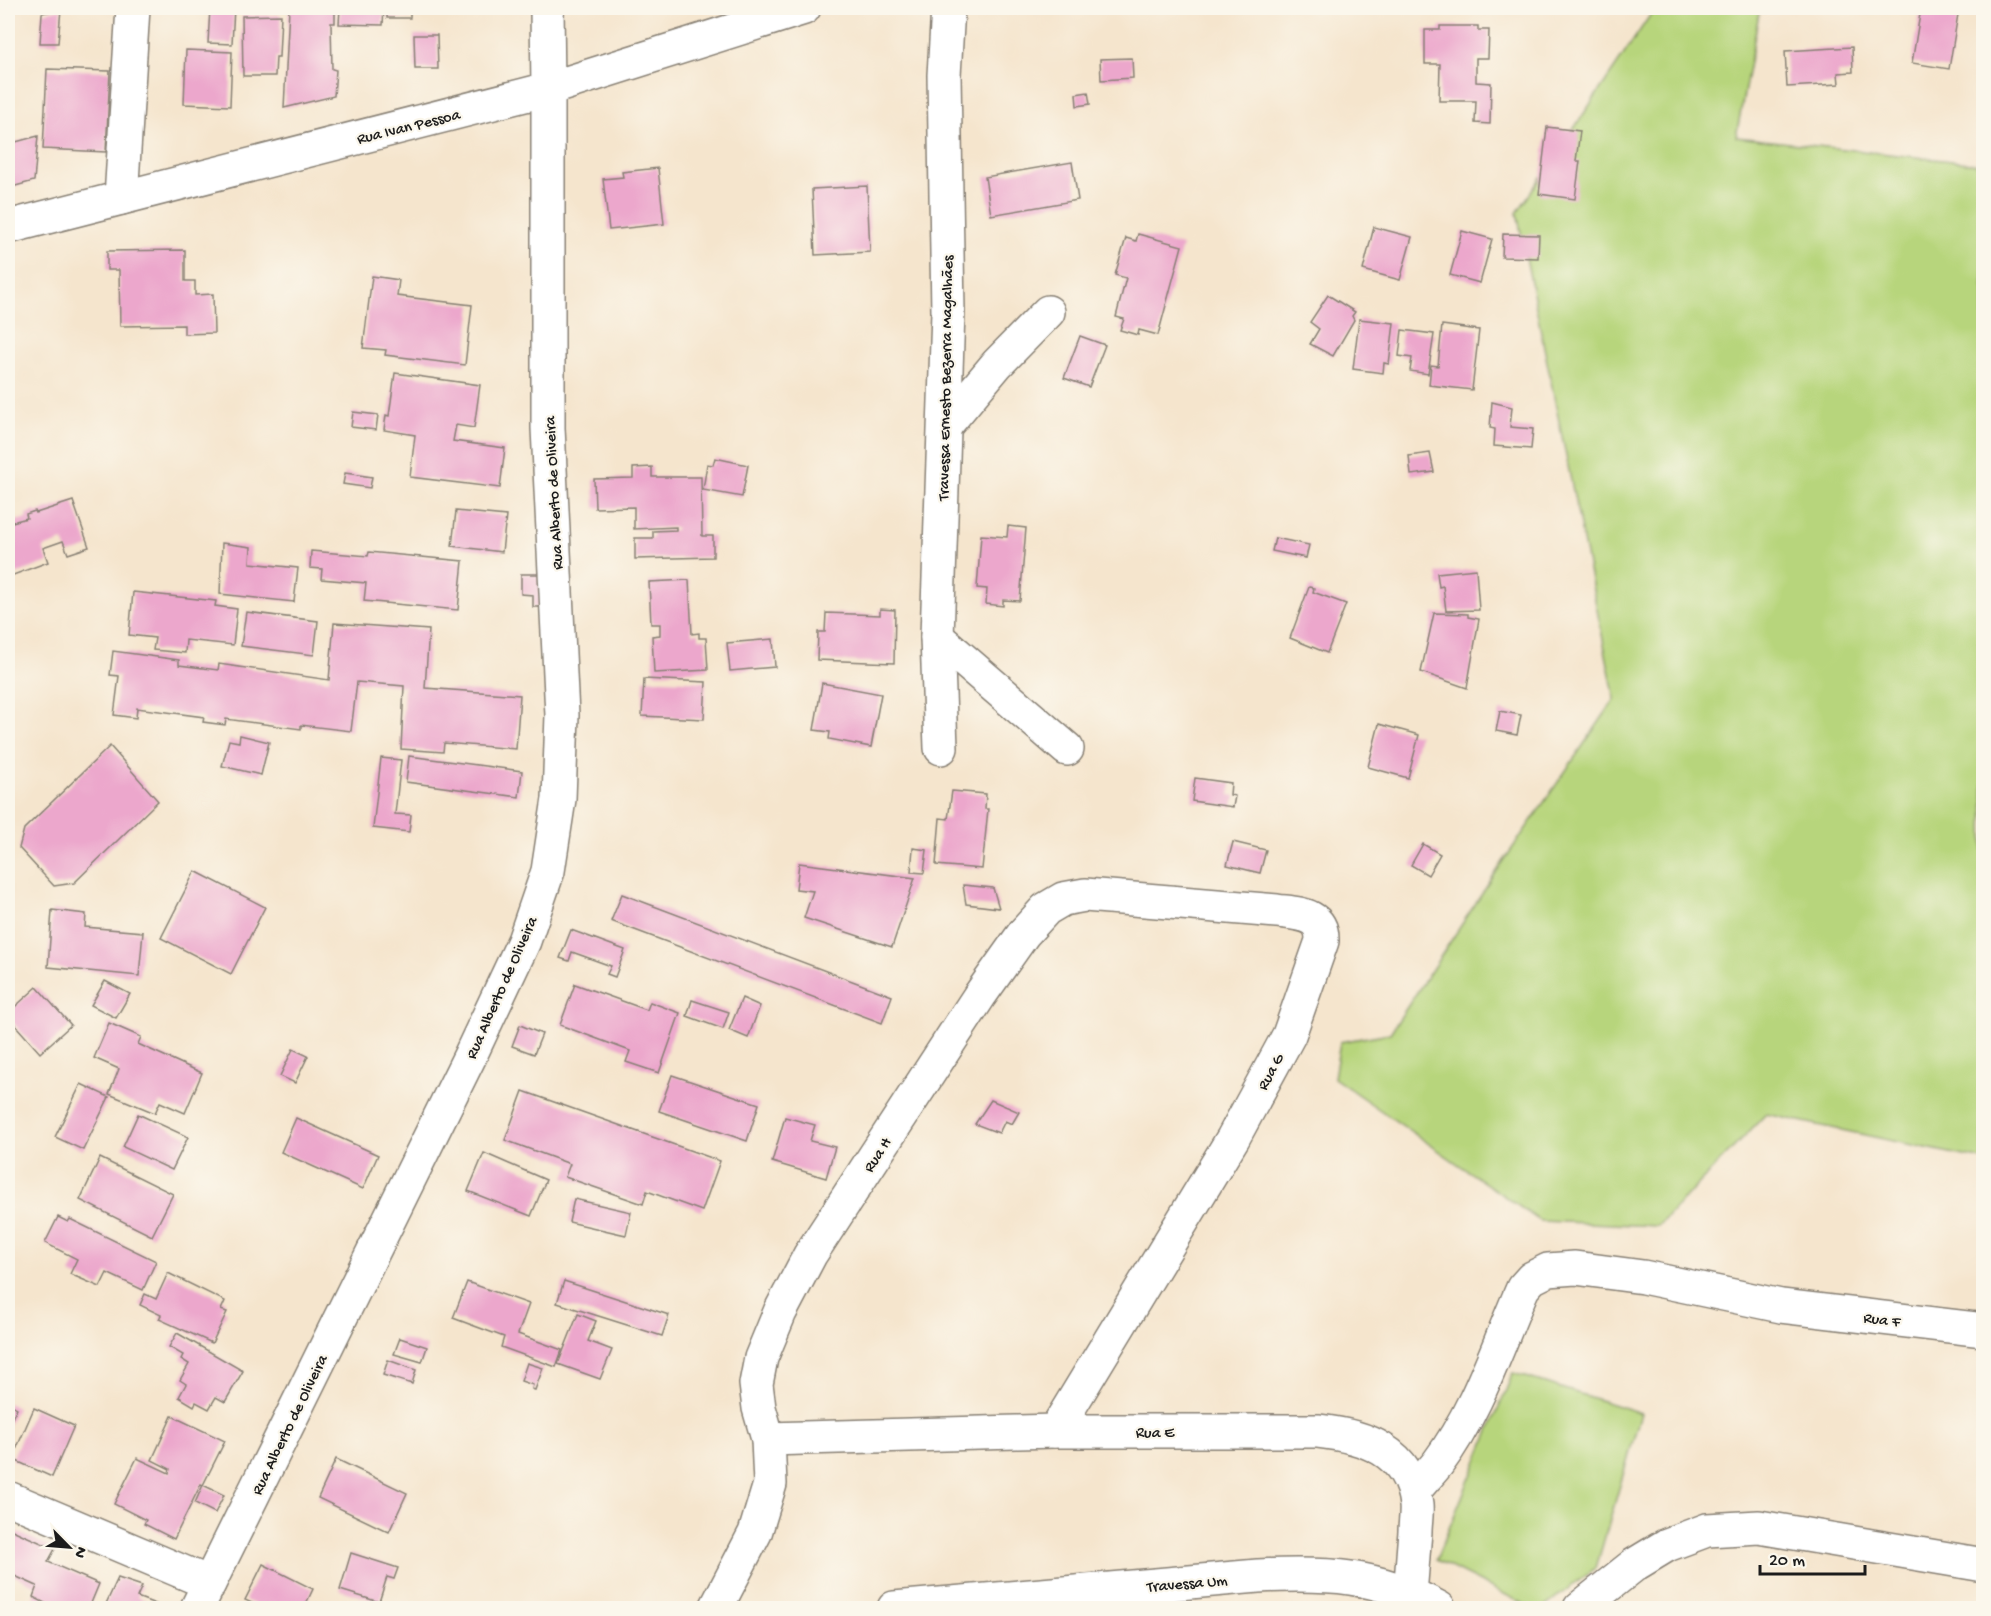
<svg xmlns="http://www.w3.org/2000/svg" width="1991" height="1616" font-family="'Gochi Hand',sans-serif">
	<rect width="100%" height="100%" fill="#fbf7ec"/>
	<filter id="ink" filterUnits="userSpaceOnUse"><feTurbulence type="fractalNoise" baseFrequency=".0167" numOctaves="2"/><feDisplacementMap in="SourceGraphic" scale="12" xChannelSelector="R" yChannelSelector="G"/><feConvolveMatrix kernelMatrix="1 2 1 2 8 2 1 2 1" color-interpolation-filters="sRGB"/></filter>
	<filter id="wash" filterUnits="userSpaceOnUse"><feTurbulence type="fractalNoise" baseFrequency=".008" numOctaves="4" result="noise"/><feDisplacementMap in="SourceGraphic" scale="24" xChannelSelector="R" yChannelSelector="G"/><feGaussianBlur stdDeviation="1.35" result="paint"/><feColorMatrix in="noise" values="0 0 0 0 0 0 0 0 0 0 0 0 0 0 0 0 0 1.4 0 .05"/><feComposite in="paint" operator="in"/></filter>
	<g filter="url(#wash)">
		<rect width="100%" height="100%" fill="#f5e5cd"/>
		<!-- green -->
		<g fill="#b7d57c" stroke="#6a784c" stroke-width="1.5">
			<polygon points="1655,8 1760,8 1736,137 1978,164 1984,228 1983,1160 1766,1114 1658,1226 1540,1221 1334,1078 1340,1042 1390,1033 1503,862 1615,699 1517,213"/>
			<polygon points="1513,1373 1641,1413 1596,1568 1542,1608 1532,1608 1436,1560"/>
		</g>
		<g id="blocks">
			<!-- building -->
			<g fill="#eca7cc">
				<polygon points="210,8 234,8 232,44 208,43"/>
				<polygon points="289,8 335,8 335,23 331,23 332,69 336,70 334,96 284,108"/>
				<polygon points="340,8 384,8 383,25 339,24"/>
				<rect x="387" y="8" width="23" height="10"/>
				<polygon points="1921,8 1959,8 1949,69 1912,63"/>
				<polygon points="61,9 58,43 40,43 42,13"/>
				<polygon points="281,15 279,57 276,57 275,76 243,76 242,16"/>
				<polygon points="1440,26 1478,26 1478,30 1489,30 1488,58 1476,58 1476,82 1491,83 1490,124 1475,123 1476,101 1439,101 1440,64 1425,64 1425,30 1440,30"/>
				<polygon points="414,35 437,35 438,69 415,69"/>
				<polygon points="1852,47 1853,72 1838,73 1839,84 1787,87 1785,51"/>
				<polygon points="186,50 232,52 230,106 184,104"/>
				<polygon points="1132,58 1133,78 1101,80 1100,59"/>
				<polygon points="47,69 110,71 106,152 43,149"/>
				<polygon points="1088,92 1090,104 1077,106 1076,94"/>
				<polygon points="1547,127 1580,131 1576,161 1580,161 1575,199 1539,194"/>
				<polygon points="38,136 34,181 8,188 8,144"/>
				<polygon points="1072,162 1078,200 991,215 985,177"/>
				<polygon points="658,168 664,224 609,230 603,179 623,177 622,172"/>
				<polygon points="867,186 870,252 815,255 812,189"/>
				<polygon points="1374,227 1412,237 1400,280 1363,270"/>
				<polygon points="1462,231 1492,239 1480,283 1450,275"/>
				<polygon points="1138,234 1182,246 1158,335 1139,330 1138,335 1120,330 1124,319 1116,317 1126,278 1115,275 1126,238 1136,241"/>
				<polygon points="1503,234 1539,235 1538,258 1502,257"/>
				<polygon points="185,250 185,281 195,281 195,295 213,294 214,333 184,334 184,325 120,326 119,270 107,270 107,251"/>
				<polygon points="372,276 399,280 397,296 472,305 465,365 385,355 386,350 363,348"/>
				<polygon points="1328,295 1355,312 1352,316 1354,320 1333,356 1310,344 1319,329 1310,322"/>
				<polygon points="1359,319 1394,323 1389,364 1384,363 1383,373 1353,369"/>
				<polygon points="1442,325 1479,330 1472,390 1429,385 1431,365 1438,366"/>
				<polygon points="1402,330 1434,334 1428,374 1410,371 1412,358 1399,356"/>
				<polygon points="1080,336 1105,345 1089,387 1064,378"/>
				<polygon points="395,373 480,385 474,428 456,425 453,441 505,448 500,488 410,477 415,435 384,430 386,415 389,416"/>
				<polygon points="1492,402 1512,407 1510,427 1533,429 1531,449 1494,446 1495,429 1490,428"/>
				<polygon points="353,412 378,415 376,430 351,427"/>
				<polygon points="1430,453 1434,472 1411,475 1409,456"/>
				<polygon points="715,458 748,465 742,497 703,490 707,464 713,465"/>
				<polygon points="652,467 652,477 701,477 702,536 713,536 713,557 635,559 635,538 653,538 653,531 676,530 676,527 634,529 634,507 595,508 594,479 633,478 633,468"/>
				<polygon points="345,473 372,477 370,488 343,484"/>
				<polygon points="73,501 89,547 68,554 63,541 43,548 48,562 8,577 8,521 11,520 12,522 27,518 26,514 35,511 36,513"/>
				<polygon points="456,511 506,516 502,552 452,546"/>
				<polygon points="1008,526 1026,528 1020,601 1003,600 1003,606 986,604 987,589 977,588 981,535 1007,537"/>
				<polygon points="1275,538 1309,545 1306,558 1272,551"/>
				<polygon points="222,543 251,547 250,563 298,568 294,602 220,594"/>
				<polygon points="311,551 368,556 369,552 463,561 458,610 364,601 366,583 321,579 322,569 310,568"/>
				<polygon points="1476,569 1479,610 1446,611 1443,586 1439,587 1437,573"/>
				<polygon points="521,574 552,574 552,607 533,607 533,595 521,594"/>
				<polygon points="689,580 692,634 699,633 699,638 706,638 708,670 654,673 652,636 660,635 660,624 651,624 649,582"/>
				<polygon points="1309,587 1314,588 1313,592 1346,604 1327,653 1290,638"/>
				<polygon points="133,592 216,601 215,606 237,609 233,645 186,640 185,653 153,650 155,638 129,635"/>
				<polygon points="880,609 895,610 894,663 817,660 818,632 825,632 826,613 880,615"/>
				<polygon points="246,612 318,621 314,655 241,646"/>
				<polygon points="1434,613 1468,614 1468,617 1479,619 1467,688 1421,672"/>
				<polygon points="334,623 429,630 425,688 520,695 516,749 444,743 443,752 401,749 404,686 357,682 351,731 301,725 301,729 226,719 225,725 203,722 204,717 137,708 136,718 114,715 119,676 110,675 113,651 179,660 179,665 218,670 219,664 329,680"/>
				<polygon points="773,639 775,667 730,671 727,643"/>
				<polygon points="644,679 706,682 704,719 642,716"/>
				<polygon points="822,683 881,694 871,747 829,739 830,732 814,730"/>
				<polygon points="1500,711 1521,715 1517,735 1496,731"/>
				<polygon points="1379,724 1419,735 1408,778 1368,767"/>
				<polygon points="240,735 269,742 261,775 222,766 229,740 239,742"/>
				<polygon points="110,746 158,801 74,883 54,886 19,848 24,829"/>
				<polygon points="409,756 522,771 519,797 406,782"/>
				<polygon points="381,758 401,760 395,814 411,815 409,832 373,828"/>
				<polygon points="1195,778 1231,783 1230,795 1235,796 1233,807 1192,801"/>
				<polygon points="952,791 986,794 985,809 988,809 982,869 936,865 940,818 948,819"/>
				<polygon points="1233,842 1266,850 1260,873 1227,865"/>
				<polygon points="1423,844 1440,854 1428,875 1411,865"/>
				<polygon points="913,848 927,850 924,873 911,872"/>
				<polygon points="799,863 915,878 892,947 804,918 813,891 796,889"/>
				<polygon points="195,871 265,907 231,974 161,938"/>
				<polygon points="963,885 993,888 999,908 966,904"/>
				<polygon points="622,894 892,996 882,1023 611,921"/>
				<polygon points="52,910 86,914 85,927 143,932 139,976 48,967"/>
				<polygon points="571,930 625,950 615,977 607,974 611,966 572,952 569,961 560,958"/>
				<polygon points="105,981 130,994 116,1018 91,1005"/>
				<polygon points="575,984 647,1010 650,1002 680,1013 659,1073 626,1062 630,1051 560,1025"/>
				<polygon points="37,987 71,1025 40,1053 8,1017 8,1013"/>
				<polygon points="742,998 760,1006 748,1038 729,1030"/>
				<polygon points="692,1000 729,1012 723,1029 687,1016"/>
				<polygon points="109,1023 141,1037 138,1044 202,1073 185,1113 160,1102 155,1113 109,1094 119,1069 94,1058"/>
				<polygon points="520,1025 542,1034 534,1054 512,1046"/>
				<polygon points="293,1049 308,1056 295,1083 280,1076"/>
				<polygon points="672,1075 759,1104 747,1141 659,1111"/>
				<polygon points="81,1084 109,1097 83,1150 55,1137"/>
				<polygon points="523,1091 720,1161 702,1211 647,1191 643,1204 565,1177 570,1164 505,1140"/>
				<polygon points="991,1100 1019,1112 1012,1124 1005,1121 999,1133 975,1124"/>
				<polygon points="138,1114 188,1137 172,1170 123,1147"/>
				<polygon points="785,1117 815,1125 810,1141 835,1147 826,1178 772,1162"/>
				<polygon points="296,1118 378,1155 363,1189 281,1152"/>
				<polygon points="484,1153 546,1180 531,1216 468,1191"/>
				<polygon points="100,1158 173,1194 152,1236 80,1200"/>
				<polygon points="574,1199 631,1212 626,1235 569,1222"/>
				<polygon points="58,1217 68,1222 70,1219 156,1261 143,1290 107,1273 100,1287 70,1274 77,1259 45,1243"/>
				<polygon points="168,1273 225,1301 221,1310 227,1312 212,1343 159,1319 161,1315 140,1305 145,1294 156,1299"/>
				<polygon points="564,1281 669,1315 662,1336 557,1303"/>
				<polygon points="467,1282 529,1304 518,1334 562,1350 556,1367 501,1347 504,1337 453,1318"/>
				<polygon points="578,1314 596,1321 588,1341 612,1350 600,1379 558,1364"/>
				<polygon points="177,1333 243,1371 225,1402 216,1397 209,1409 196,1402 194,1406 179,1397 186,1384 180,1380 189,1364 181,1359 183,1355 169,1347"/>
				<polygon points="400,1338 427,1347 422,1362 394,1354"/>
				<polygon points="388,1360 416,1370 412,1384 383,1375"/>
				<polygon points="527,1363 543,1368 535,1390 532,1389 533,1385 521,1381"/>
				<polygon points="8,1403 17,1408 8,1426"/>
				<polygon points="34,1408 74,1426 52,1477 12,1459"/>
				<polygon points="172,1416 225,1441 203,1485 201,1484 174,1539 144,1524 146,1520 114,1504 137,1458 169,1473 170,1469 152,1460"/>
				<polygon points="336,1459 407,1493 389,1532 318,1498"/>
				<polygon points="203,1485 224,1495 215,1513 195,1503"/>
				<polygon points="10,1529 55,1549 48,1562 99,1584 89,1608 42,1608 45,1603 33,1597 37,1586 8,1573 8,1535"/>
				<polygon points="351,1553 398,1568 394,1579 387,1577 379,1602 340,1590"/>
				<polygon points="263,1564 313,1589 304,1608 263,1608 245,1600"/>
				<polygon points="118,1578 142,1586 137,1597 166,1608 104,1608"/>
			</g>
		</g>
	</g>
	<g filter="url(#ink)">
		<use href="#blocks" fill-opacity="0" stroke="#888074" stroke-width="1.5"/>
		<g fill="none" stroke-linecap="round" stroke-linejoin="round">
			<defs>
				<g id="minor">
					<polyline points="121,198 133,8"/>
					<polyline points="8,227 548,89 804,8"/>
					<polyline points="945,426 997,364 1048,312"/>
					<polyline points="937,637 1067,749"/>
					<polyline points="941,748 937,637 948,312 944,75 948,8"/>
					<path d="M768,1439L1055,1431H1318C1364,1436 1410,1450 1416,1505C1417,1514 1415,1523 1415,1532C1413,1553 1412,1573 1410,1593"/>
					<path d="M1414,1491C1422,1481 1431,1472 1438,1463C1477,1411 1497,1347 1523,1288L1532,1278L1548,1270L1575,1268L1643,1277L1781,1306L1984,1330"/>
					<polyline points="8,1498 209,1583"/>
					<polyline points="197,1608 470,1056 524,941 548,871 559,799 562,715 548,428 548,89 547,8"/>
					<path d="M716,1608L755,1533L770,1484L768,1439L759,1408L756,1384L761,1358L780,1312L810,1255L980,995L1024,933L1046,909L1063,899L1085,895L1277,911C1298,914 1323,913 1322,941L1289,1035L1233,1138L1055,1431"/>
					<path d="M894,1608L1258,1576C1328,1573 1376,1574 1439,1608"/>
					<polyline points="1580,1608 1634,1565 1667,1545 1707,1530 1759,1527 1984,1565"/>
				</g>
			</defs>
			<!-- minor casing -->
			<use href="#minor" stroke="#888074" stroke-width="36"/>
			<!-- minor -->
			<use href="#minor" stroke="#fff" stroke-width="33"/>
		</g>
	</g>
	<g text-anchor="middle" stroke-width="4.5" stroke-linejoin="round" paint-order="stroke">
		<!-- street labels -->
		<g font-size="16" fill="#1c1c1c" stroke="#fbf7ec">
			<text transform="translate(408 125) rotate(-14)" y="6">Rua Ivan Pessoa</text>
			<text transform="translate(944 378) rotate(-89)" y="6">Travessa Ernesto Bezerra Magalhães</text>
			<text transform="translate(552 493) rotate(-93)" y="6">Rua Alberto de Oliveira</text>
			<text transform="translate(500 987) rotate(-66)" y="6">Rua Alberto de Oliveira</text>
			<text transform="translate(1269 1071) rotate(-62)" y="6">Rua G</text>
			<text transform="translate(876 1154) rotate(-57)" y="6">Rua H</text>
			<text transform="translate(1882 1318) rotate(7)" y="6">Rua F</text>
			<text transform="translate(288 1424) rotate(-64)" y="6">Rua Alberto de Oliveira</text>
			<text x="1155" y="1437">Rua E</text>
			<text transform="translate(1187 1582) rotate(-5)" y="6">Travessa Um</text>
		</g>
	</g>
	<!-- margin -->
	<rect width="1991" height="1616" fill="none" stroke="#fbf7ec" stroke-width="30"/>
	<!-- north arrow -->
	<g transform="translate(69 1547) rotate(115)" stroke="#fbf7ec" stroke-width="4.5" paint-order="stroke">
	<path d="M0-4.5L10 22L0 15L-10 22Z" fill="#1c1c1c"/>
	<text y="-9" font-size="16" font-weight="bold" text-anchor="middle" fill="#1c1c1c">N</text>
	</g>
	<!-- scale -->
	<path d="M1760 1565v9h105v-9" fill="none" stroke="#1c1c1c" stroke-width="3"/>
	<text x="1769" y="1565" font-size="18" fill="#1c1c1c" stroke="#fbf7ec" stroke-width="4.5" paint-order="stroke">20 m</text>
</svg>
